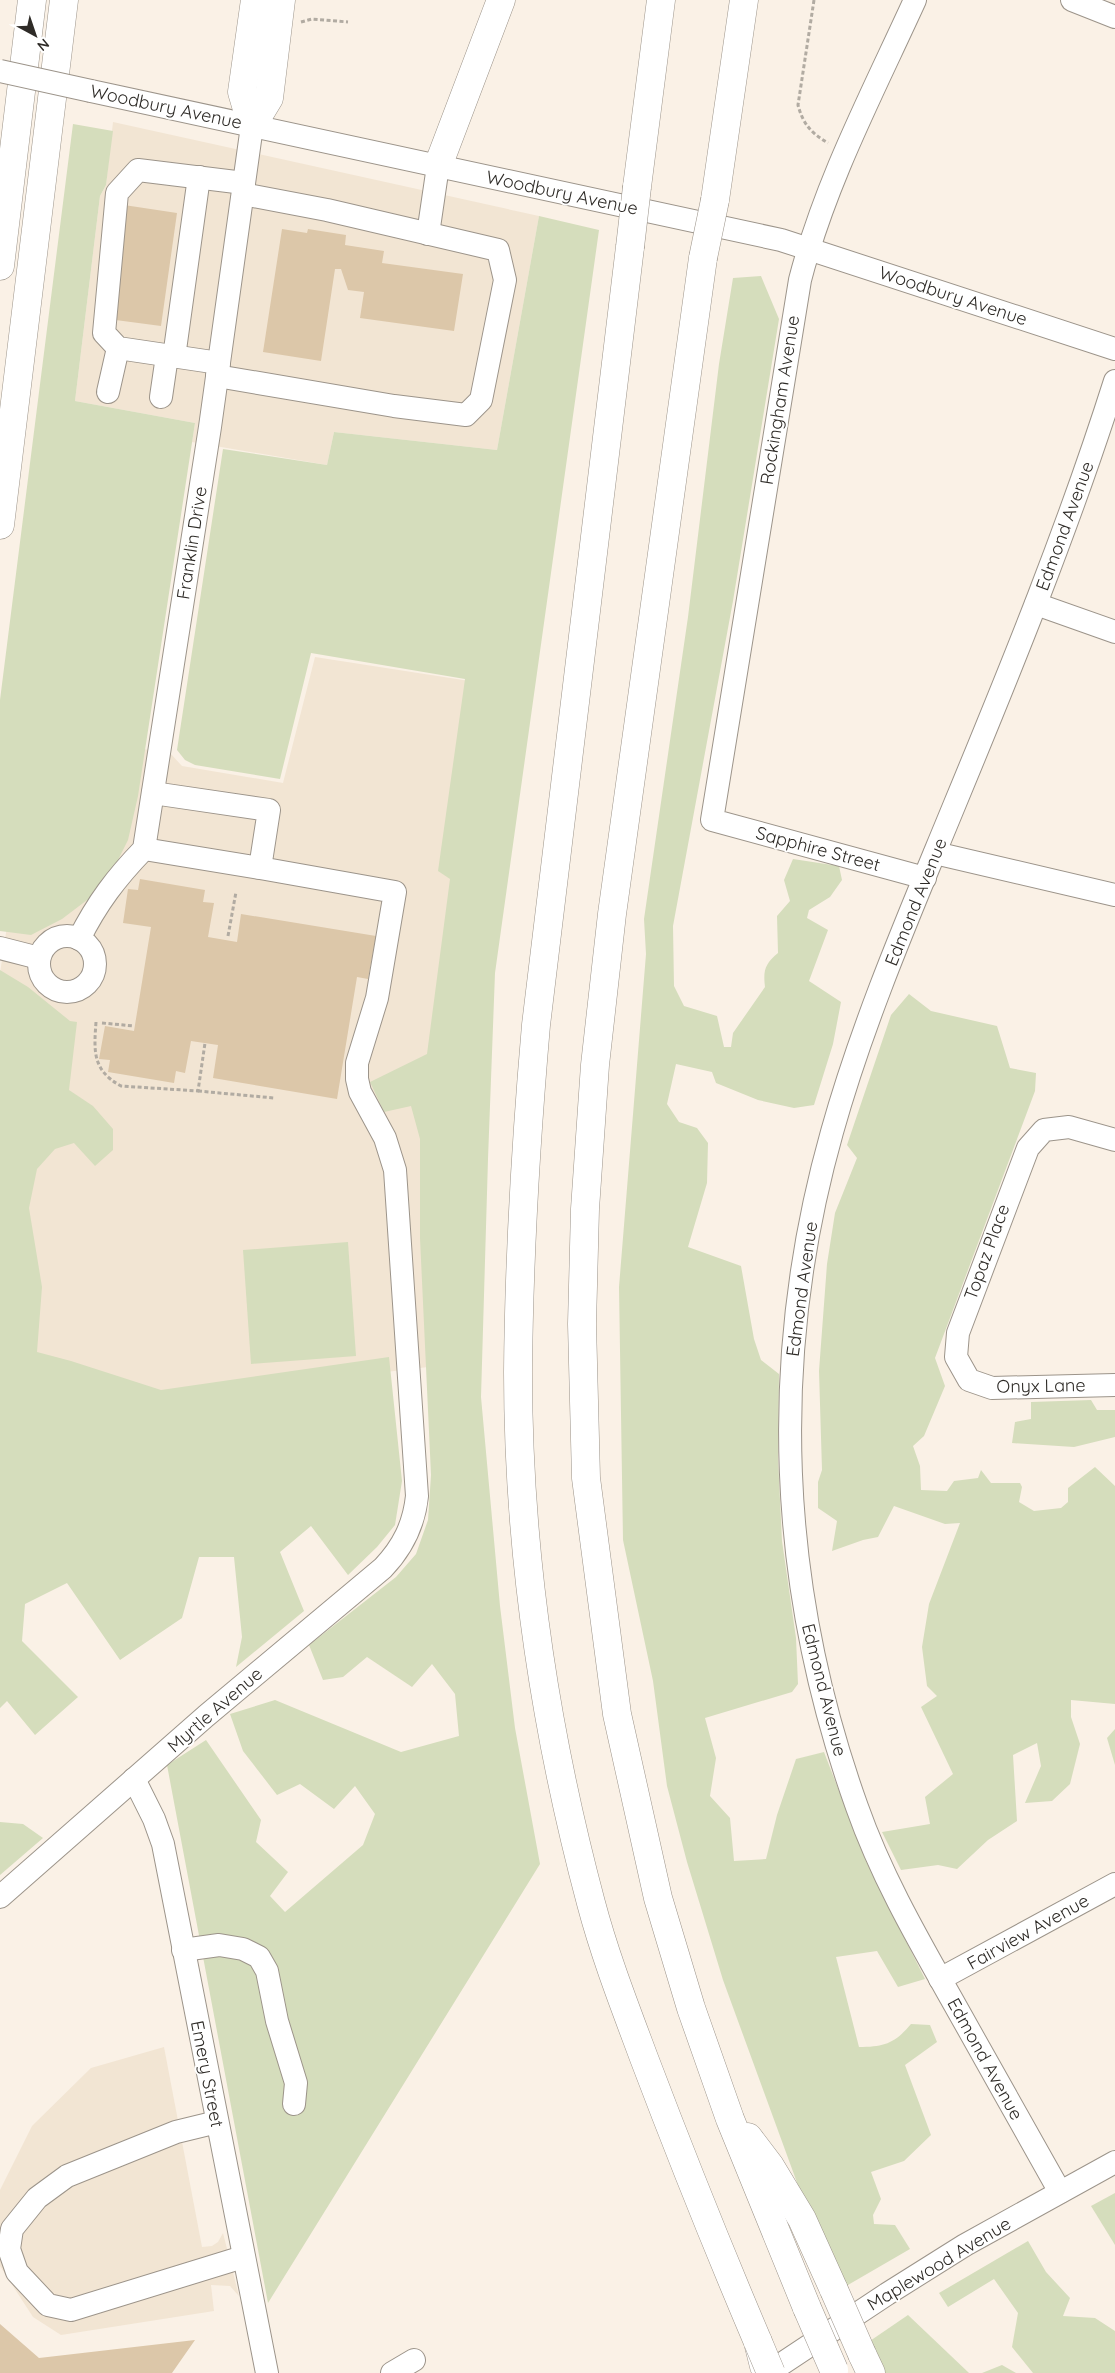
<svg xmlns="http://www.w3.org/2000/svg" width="1115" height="2373" font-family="Quicksand,sans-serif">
	<rect width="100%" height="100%" fill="#faf1e6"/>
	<!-- built -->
	<g fill="#f2e5d3">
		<polygon points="113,122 539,216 497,450 334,432 327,465 192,442 195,423 75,401 100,196 106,185"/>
		<polygon points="315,657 476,682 454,1364 166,1398 37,1359 0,973 36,733 170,753 182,766 283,783"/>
		<polygon points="164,2047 202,2247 212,2246 218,2242 223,2233 239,2296 230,2286 211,2285 214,2311 61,2335 33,2317 0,2266 0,2190 32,2126 91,2068"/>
	</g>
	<!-- green -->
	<g fill="#d5ddbc">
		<polygon points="73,124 113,131 106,185 100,196 75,401 195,423 138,796 128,840 113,870 95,894 62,919 31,935 0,931 0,700"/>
		<polygon points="539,216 599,230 495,973 488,1159 481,1397 500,1606 515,1728 540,1864 268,2303 167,1765 206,1740 261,1820 256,1842 288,1872 270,1896 285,1912 363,1845 375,1814 355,1786 334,1809 300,1784 277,1795 243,1751 230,1714 275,1700 401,1752 459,1736 455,1694 432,1664 412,1687 367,1657 343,1677 323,1680 309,1645 396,1577 416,1554 428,1520 431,1475 420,1238 420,1139 411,1106 384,1112 370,1082 427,1054 450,879 438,871 465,679 311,653 280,779 195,765 185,760 177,750 223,449 327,465 334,432 497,450"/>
		<path d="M761,276L779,319L733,601L673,926L674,986L684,1006L717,1016L724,1047H731L733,1033L765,987C763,970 765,964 778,953L777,916L790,901L784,880L793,859L839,866L842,880L830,897L809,910L807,918L828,930L809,981L841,1002L833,1044L814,1105L794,1108L758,1100L716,1083L712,1072L676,1064L667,1104L679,1122L697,1128L708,1143L707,1183L688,1247L741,1266L754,1339L761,1360L779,1374L778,1458L782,1541L796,1638L798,1684L792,1692L705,1718L716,1758L710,1796L730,1818L734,1861L766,1859L777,1815L796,1759L824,1752L866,1861L925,1979L898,1987L877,1951L836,1957L859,2047C885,2047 895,2043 911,2024L930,2025L937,2042L905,2065L931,2135L904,2161L871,2172L881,2199L873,2215L874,2224L895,2225L910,2249L841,2289L803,2199L723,1980L687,1862L667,1786L653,1681L623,1540L619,1287L646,954L644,919L688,617L719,364L733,278Z"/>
		<polygon points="0,970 28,987 70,1021 77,1022 69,1090 93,1106 113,1129 113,1150 95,1166 74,1143 55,1149 37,1169 29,1208 42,1287 37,1352 71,1361 161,1390 389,1357 402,1481 395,1525 377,1547 348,1575 311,1526 280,1552 304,1611 236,1667 242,1637 234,1557 199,1557 182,1618 120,1660 67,1583 25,1604 22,1641 78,1697 35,1735 7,1701 0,1708"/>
		<polygon points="909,994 931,1011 997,1026 1010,1068 1036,1073 1035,1091 935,1358 945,1386 924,1436 913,1446 920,1466 921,1490 947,1491 954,1481 978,1478 981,1470 991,1483 1020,1483 1022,1487 1019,1502 1034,1511 1061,1508 1068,1502 1068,1488 1095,1467 1115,1486 1115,1704 1071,1700 1071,1717 1080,1744 1070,1784 1052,1801 1025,1803 1041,1766 1037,1743 1013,1755 1017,1821 988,1840 957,1869 938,1865 901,1870 882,1832 930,1824 925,1797 953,1774 921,1707 937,1696 927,1686 922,1647 929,1604 960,1523 945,1524 894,1506 878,1537 863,1540 832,1551 837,1521 818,1508 818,1482 822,1470 819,1371 827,1264 835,1213 857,1158 847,1145 891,1015"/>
		<polygon points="348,1242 356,1356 251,1364 243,1250"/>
		<polygon points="1091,1400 1097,1410 1115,1410 1115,1437 1074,1447 1012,1443 1015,1422 1031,1419 1031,1402"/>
		<polygon points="1115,1729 1115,1765 1107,1738"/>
		<polygon points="0,1822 23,1824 43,1838 0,1875"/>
		<polygon points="1115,2193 1115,2245 1091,2206"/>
		<polygon points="1028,2241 1046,2272 1070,2298 1063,2316 1095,2318 1115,2331 1115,2373 1033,2373 1012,2347 1018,2313 994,2279 948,2307 939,2293"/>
		<polygon points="908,2315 969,2373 880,2373 867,2343"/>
		<polygon points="1002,2365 1016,2373 982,2373"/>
	</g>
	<!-- building -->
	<g fill="#dcc7a9">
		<polygon points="124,205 177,213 161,326 108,319"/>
		<polygon points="282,229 307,233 308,229 346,235 345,245 384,251 382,263 463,274 454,331 360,318 364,292 348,290 341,269 335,269 321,361 263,352"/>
		<polygon points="140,879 205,890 203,902 214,903 208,937 237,942 241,914 376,936 368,979 357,977 337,1099 213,1078 218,1045 191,1041 185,1073 176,1071 174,1083 108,1072 110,1060 99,1059 105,1026 134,1031 151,927 123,923 128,889 138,890"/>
		<polygon points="0,2324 39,2358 195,2340 172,2373 0,2373"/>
	</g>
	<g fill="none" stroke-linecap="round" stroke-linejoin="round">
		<defs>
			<g id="minor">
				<path d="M915,0C873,92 825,183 800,280L712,820L925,878"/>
				<polyline points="1072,0 1115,17"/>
				<polyline points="91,91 781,240 1115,349"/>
				<polyline points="428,234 438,166"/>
				<polyline points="174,357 199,177"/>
				<polyline points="219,363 118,348 104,333 117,193 138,170 244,183"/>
				<polyline points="217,376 394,406 466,415 481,400 505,280 498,250 327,210 243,194"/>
				<polyline points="108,392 118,348"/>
				<polyline points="161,397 167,356"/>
				<polyline points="1036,604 1115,632"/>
				<polyline points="144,849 260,868 269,810 153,793"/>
				<polyline points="935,853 1115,895"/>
				<circle cx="67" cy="964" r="28"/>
				<path d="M79,939C97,903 116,878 144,849L210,427L252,126"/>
				<polyline points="0,948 39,958"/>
				<polyline points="1115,1140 1069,1127 1044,1130 1028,1148 958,1333 956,1357 969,1380 992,1388 1115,1385"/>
				<polyline points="134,1779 154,1819 163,1844 267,2373"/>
				<path d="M0,1897L206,1716L383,1568C403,1547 414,1525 417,1496L395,1170L385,1138L360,1092L357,1079V1063L377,998L395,892L260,868"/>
				<polyline points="183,1950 219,1945 243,1949 259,1957 267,1971 277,2021 296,2083 294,2104"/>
				<polyline points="940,1979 1115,1884"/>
				<polyline points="217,2122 176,2132 67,2176 37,2198 12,2229 9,2249 17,2272 48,2305 71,2310 243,2257"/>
				<path d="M1060,2192C1024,2127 987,2063 951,1998C916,1936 881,1875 857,1807C778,1587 768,1359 832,1132C863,1021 910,913 954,806C1012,666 1069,526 1115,381"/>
				<polyline points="392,2373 414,2360"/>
				<polyline points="768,2373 887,2294 965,2245 1115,2162"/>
			</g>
			<g id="major">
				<polyline points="252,126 269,98 281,0"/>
				<polyline points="252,126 242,92 255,0"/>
				<polyline points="0,266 32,0"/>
				<polyline points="0,525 64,0"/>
			</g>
			<g id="highway">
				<polyline points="438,166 501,0"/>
				<polyline points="637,187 661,0"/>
				<polyline points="715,200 744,0"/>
				<path d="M630,247L536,1025C526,1140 519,1256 518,1372C518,1550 545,1731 591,1903C605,1956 625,2007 644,2058C680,2153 718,2248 758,2342L764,2366"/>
				<polyline points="703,258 612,914 595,1065 585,1209 582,1324 586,1478 617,1714 658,1898 691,2008 730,2119 807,2308"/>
				<polyline points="748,2137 770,2166 802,2219 834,2290"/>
				<polyline points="862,2354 871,2373"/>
			</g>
		</defs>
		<!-- minor casing -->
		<use href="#minor" stroke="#9c948a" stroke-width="24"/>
		<!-- major casing -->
		<use href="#major" stroke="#9c948a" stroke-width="29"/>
		<!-- highway casing -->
		<use href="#highway" stroke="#9c948a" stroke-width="29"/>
		<!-- path -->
		<g stroke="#b1aba2" stroke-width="3" stroke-dasharray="4 2.5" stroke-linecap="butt">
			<path d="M814,0L798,105C803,124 811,133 828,143"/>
			<polyline points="301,22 312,19 348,22"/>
			<polyline points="228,936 236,892"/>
			<path d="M96,1022C94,1051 92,1070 121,1086L198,1091L205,1043"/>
			<polyline points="102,1023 134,1026"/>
			<polyline points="198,1091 274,1098"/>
		</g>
		<!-- minor -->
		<use href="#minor" stroke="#fff" stroke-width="22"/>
		<!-- major -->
		<use href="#major" stroke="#fff" stroke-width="28"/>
		<!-- highway -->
		<use href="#highway" stroke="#fff" stroke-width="28"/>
		<defs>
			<polyline id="minor-bridge" points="0,71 91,91"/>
			<g id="highway-bridge">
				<polyline points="630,247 637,187"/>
				<polyline points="703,258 715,200"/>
				<polyline points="834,2290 862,2354"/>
				<polyline points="807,2308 834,2370"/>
				<polyline points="758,2342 771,2373"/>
			</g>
		</defs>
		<!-- minor-bridge casing -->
		<use href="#minor-bridge" stroke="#9c948a" stroke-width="24" stroke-linecap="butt"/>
		<!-- highway-bridge casing -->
		<use href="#highway-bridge" stroke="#9c948a" stroke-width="29" stroke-linecap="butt"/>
		<!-- minor-bridge -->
		<use href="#minor-bridge" stroke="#fff" stroke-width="22"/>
		<!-- highway-bridge -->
		<use href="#highway-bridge" stroke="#fff" stroke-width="28"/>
	</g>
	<g text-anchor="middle" stroke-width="4" stroke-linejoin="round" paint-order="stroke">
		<!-- street labels -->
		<g font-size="18" fill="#2e2b27" stroke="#fff">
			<text transform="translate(166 107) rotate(12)" y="6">Woodbury Avenue</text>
			<text transform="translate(562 193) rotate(12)" y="6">Woodbury Avenue</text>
			<text transform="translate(953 296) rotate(18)" y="6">Woodbury Avenue</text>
			<text transform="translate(780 400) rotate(-81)" y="6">Rockingham Avenue</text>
			<text transform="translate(1065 526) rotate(-70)" y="6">Edmond Avenue</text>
			<text transform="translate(192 543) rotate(-81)" y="6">Franklin Drive</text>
			<text transform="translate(818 849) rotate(15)" y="6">Sapphire Street</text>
			<text transform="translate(916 902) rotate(-68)" y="6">Edmond Avenue</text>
			<text transform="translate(987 1252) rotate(-70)" y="6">Topaz Place</text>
			<text transform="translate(802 1289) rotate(-82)" y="6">Edmond Avenue</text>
			<text transform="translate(1041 1386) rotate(-1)" y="6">Onyx Lane</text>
			<text transform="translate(824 1690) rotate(76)" y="6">Edmond Avenue</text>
			<text transform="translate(215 1710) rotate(-41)" y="6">Myrtle Avenue</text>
			<text transform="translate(1028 1932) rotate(-29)" y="6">Fairview Avenue</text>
			<text transform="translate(985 2059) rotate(61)" y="6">Edmond Avenue</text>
			<text transform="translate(207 2074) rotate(79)" y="6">Emery Street</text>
			<text transform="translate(939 2264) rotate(-31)" y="6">Maplewood Avenue</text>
		</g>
	</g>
	<!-- north arrow -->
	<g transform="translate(35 35) rotate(140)" stroke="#ffffff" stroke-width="4" paint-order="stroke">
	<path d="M0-4L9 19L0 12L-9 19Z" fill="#2e2b27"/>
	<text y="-8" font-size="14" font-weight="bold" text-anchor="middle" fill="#2e2b27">N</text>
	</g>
</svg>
